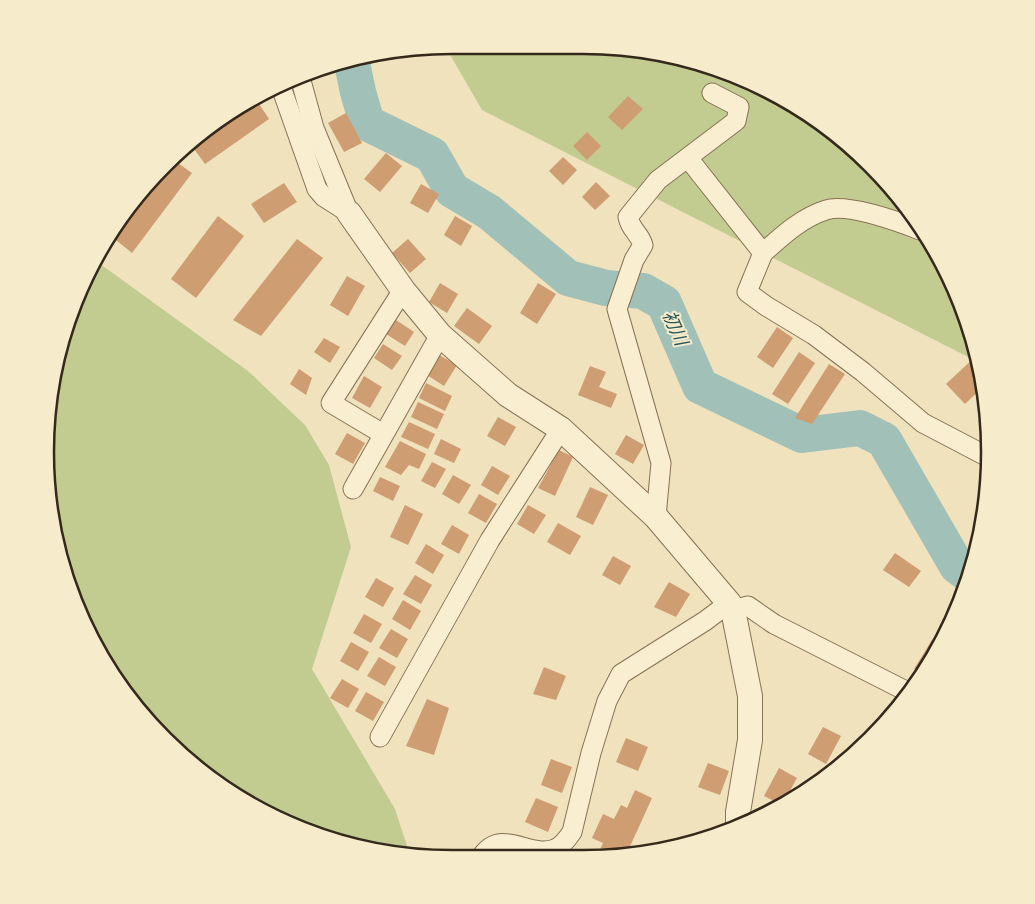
<svg xmlns="http://www.w3.org/2000/svg" width="1035" height="904" font-family="'Times New Roman','Noto Sans JP',serif">
	<rect width="100%" height="100%" fill="#efe2bd"/>
	<!-- green -->
	<g fill="#c2cc91">
		<polygon points="452,45 636,49 714,67 786,99 851,146 906,204 968,321 978,362 482,110 445,46"/>
		<polygon points="96,261 248,371 305,425 329,465 351,547 312,669 395,809 410,855 372,851 297,828 226,790 164,740 100,656 67,583 46,478 53,373 76,296"/>
	</g>
	<g fill="none" stroke-linecap="round" stroke-linejoin="round">
		<!-- river -->
		<polyline stroke="#a1c0b8" stroke-width="36" points="351,58 358,92 367,123 432,155 452,190 489,212 568,278 606,288 643,291 664,303 700,386 802,435 860,428 884,440 957,566 969,575"/>
	</g>
	<!-- building -->
	<g fill="#ce9d71">
		<polygon points="628,96 643,109 622,130 608,117"/>
		<polygon points="255,98 269,119 205,164 189,142"/>
		<polygon points="346,113 362,143 344,152 328,123"/>
		<polygon points="587,132 601,146 587,160 573,146"/>
		<polygon points="386,153 402,166 380,192 364,179"/>
		<polygon points="563,157 577,170 563,185 549,171"/>
		<polygon points="172,159 192,173 132,253 111,236 129,204"/>
		<polygon points="596,182 610,196 595,210 582,197"/>
		<polygon points="284,183 297,202 264,223 251,204"/>
		<polygon points="421,184 439,194 428,213 410,203"/>
		<polygon points="218,216 244,236 196,298 171,279"/>
		<polygon points="455,216 472,226 461,246 444,235"/>
		<polygon points="297,239 323,258 261,336 233,320"/>
		<polygon points="408,239 426,259 410,273 392,253"/>
		<polygon points="347,276 365,286 348,316 330,305"/>
		<polygon points="440,283 458,294 447,313 429,302"/>
		<polygon points="538,283 556,294 537,324 520,313"/>
		<polygon points="467,308 492,326 479,344 454,326"/>
		<polygon points="396,320 414,332 405,346 386,334"/>
		<polygon points="777,327 793,338 773,368 757,357"/>
		<polygon points="324,338 340,347 330,363 314,352"/>
		<polygon points="383,344 402,356 392,370 374,358"/>
		<polygon points="799,352 815,363 788,404 772,394"/>
		<polygon points="439,355 457,365 444,386 427,375"/>
		<polygon points="976,356 984,386 965,404 946,384"/>
		<polygon points="829,364 845,374 812,424 795,418"/>
		<polygon points="590,366 606,372 599,387 617,394 611,408 578,395"/>
		<polygon points="299,369 312,378 306,395 290,384"/>
		<polygon points="364,376 382,387 370,408 352,398"/>
		<polygon points="426,383 452,396 445,411 419,398"/>
		<polygon points="418,402 444,414 437,429 411,417"/>
		<polygon points="498,417 516,427 505,446 487,436"/>
		<polygon points="409,422 435,434 428,449 401,437"/>
		<polygon points="347,433 365,443 353,464 335,454"/>
		<polygon points="626,435 644,445 633,464 615,454"/>
		<polygon points="441,439 461,449 454,463 434,454"/>
		<polygon points="400,441 426,454 419,469 409,465 401,475 385,467"/>
		<polygon points="559,450 573,457 555,496 538,488"/>
		<polygon points="432,462 446,469 435,488 421,481"/>
		<polygon points="492,466 510,476 498,495 481,485"/>
		<polygon points="453,475 471,485 459,504 442,494"/>
		<polygon points="380,477 400,486 393,501 373,491"/>
		<polygon points="590,487 608,495 593,525 576,517"/>
		<polygon points="479,494 497,504 486,523 468,513"/>
		<polygon points="405,505 423,514 408,545 390,537"/>
		<polygon points="528,505 546,515 534,534 517,524"/>
		<polygon points="558,523 581,536 570,555 547,542"/>
		<polygon points="452,525 469,535 459,554 441,544"/>
		<polygon points="426,544 444,555 433,574 415,563"/>
		<polygon points="895,553 921,571 909,587 883,570"/>
		<polygon points="613,556 631,566 620,585 602,575"/>
		<polygon points="415,575 432,585 421,604 403,594"/>
		<polygon points="376,578 394,588 383,607 365,597"/>
		<polygon points="669,582 690,594 676,617 654,607"/>
		<polygon points="403,600 421,611 410,630 392,619"/>
		<polygon points="364,614 382,624 371,643 353,633"/>
		<polygon points="391,629 408,639 397,658 379,648"/>
		<polygon points="932,640 940,645 922,674 914,669"/>
		<polygon points="351,642 369,652 358,671 340,661"/>
		<polygon points="379,657 396,667 385,686 367,676"/>
		<polygon points="544,667 566,676 556,700 533,694"/>
		<polygon points="342,679 359,689 348,708 330,698"/>
		<polygon points="366,692 384,702 373,721 355,711"/>
		<polygon points="427,699 449,708 434,755 406,746"/>
		<polygon points="823,727 841,736 826,764 808,754"/>
		<polygon points="626,738 648,747 638,771 616,762"/>
		<polygon points="551,759 572,767 562,793 541,785"/>
		<polygon points="708,763 729,771 720,795 698,787"/>
		<polygon points="779,768 797,778 782,805 764,796"/>
		<polygon points="635,790 652,798 627,853 618,849 614,857 610,858 598,854 603,843 592,838 603,814 614,819 621,805 627,808"/>
		<polygon points="536,798 558,807 548,832 525,822"/>
	</g>
	<g fill="none" stroke-linecap="round" stroke-linejoin="round">
		<defs>
			<g id="minor">
				<polyline points="300,77 314,128 349,213"/>
				<polyline points="280,84 317,189 324,197 349,213"/>
				<polyline points="688,158 763,253 747,292 766,306 814,335 863,372 923,423 988,457"/>
				<path d="M763,253C782,236 801,218 826,210C848,203 899,222 920,230"/>
				<polyline points="383,434 331,403 403,290"/>
				<polyline points="353,489 440,335"/>
				<path d="M656,517L661,463L617,309L634,260L643,245C639,232 631,231 628,217L658,180L736,121L739,107L712,93"/>
				<polyline points="733,610 748,606 774,624 910,693"/>
				<polyline points="380,737 490,540 561,429"/>
				<path d="M480,859C500,825 528,859 555,849C562,846 568,838 572,832L591,753L607,701L621,674L705,621L729,603"/>
			</g>
			<polyline id="tertiary" points="349,213 403,290 440,335 508,395 561,429 656,517 729,603 733,610 750,696 750,740 738,812 738,826"/>
		</defs>
		<!-- minor casing -->
		<use href="#minor" stroke="#877256" stroke-width="21"/>
		<!-- tertiary casing -->
		<use href="#tertiary" stroke="#877256" stroke-width="26"/>
		<!-- minor -->
		<use href="#minor" stroke="#f9efd0" stroke-width="19"/>
		<!-- tertiary -->
		<use href="#tertiary" stroke="#f9efd0" stroke-width="24"/>
	</g>
	<g text-anchor="middle" stroke-width="4" stroke-linejoin="round" paint-order="stroke">
		<!-- water labels -->
		<g font-size="18" font-style="italic" fill="#2a5655" stroke="#f6eccc">
			<text transform="translate(675 328) rotate(66)" y="6">初川</text>
		</g>
	</g>
	<!-- crop -->
	<path d="M0 0H1035V904H0ZM452 54H583A398 398 0 0 1 981 452V452A398 398 0 0 1 583 850H452A398 398 0 0 1 54 452V452A398 398 0 0 1 452 54Z" fill="#f6eccc" fill-rule="evenodd"/>
	<path fill="none" stroke="#35291b" stroke-width="2.5" d="M452 54H583A398 398 0 0 1 981 452V452A398 398 0 0 1 583 850H452A398 398 0 0 1 54 452V452A398 398 0 0 1 452 54Z"/>
</svg>
